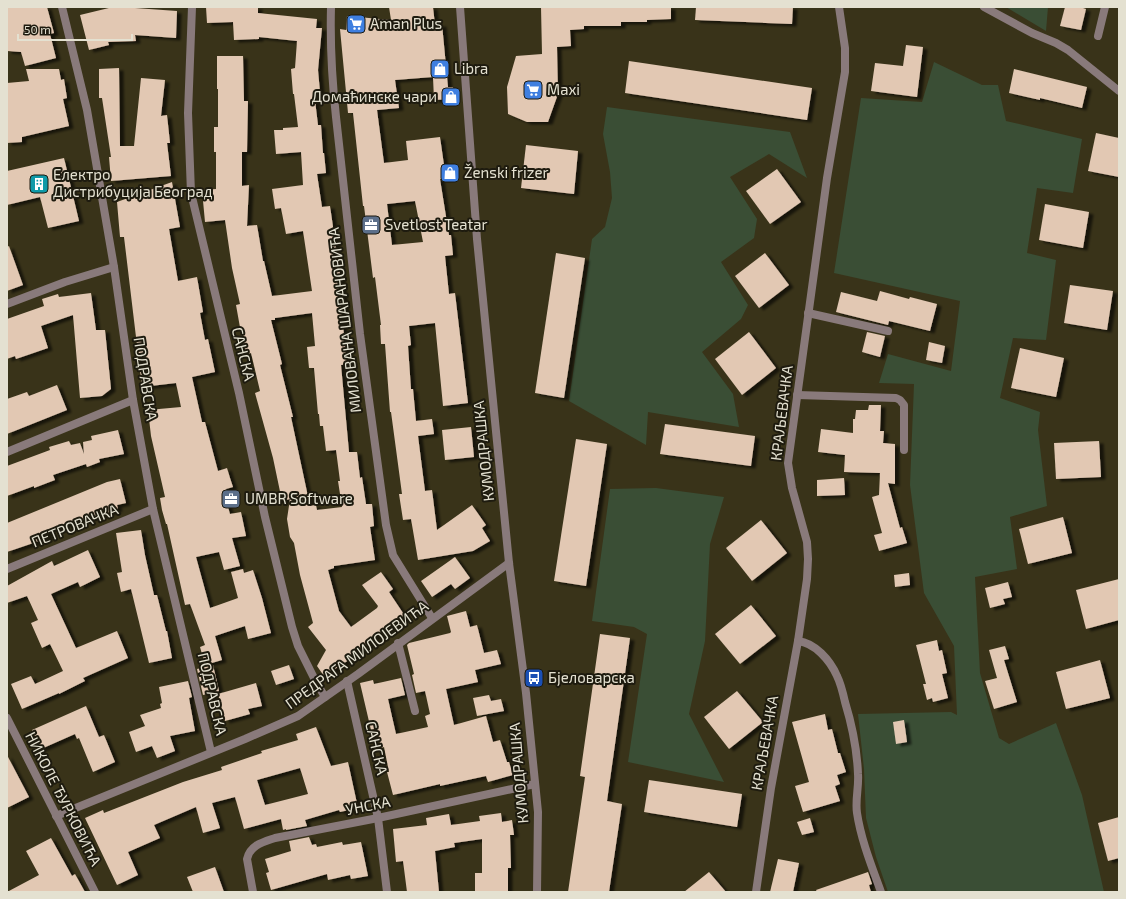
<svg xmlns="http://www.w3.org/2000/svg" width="1126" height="899" font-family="'Exo 2',sans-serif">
	<defs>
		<filter id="shadow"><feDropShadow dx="4.5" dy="2.5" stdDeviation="1" flood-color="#0009"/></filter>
	</defs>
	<rect width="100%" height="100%" fill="#393319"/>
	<!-- green -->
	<g fill="#3a4e35">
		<polygon points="1006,7 1048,7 1046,31"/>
		<polygon points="934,62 982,85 998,85 1006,121 1082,139 1073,193 1037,188 1027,253 1056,260 1046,340 1013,338 1000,398 1040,412 1038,430 1047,506 1010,517 1017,569 975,577 980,673 999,738 1009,744 1056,723 1082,795 1104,892 888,892 876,857 866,818 864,769 858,714 951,712 957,715 954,646 924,593 910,485 914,384 879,383 888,354 951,371 960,301 834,273 861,98 922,102"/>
		<polygon points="607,107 790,132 807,178 769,154 730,177 757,219 754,238 721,262 748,305 741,319 702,352 733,394 739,427 648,412 646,445 569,401 592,239 605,227 612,198 610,172 603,134"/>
		<polygon points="656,488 724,497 710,544 705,641 689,714 724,782 628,762 647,634 634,627 592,621 610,489"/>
	</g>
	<!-- building -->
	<g fill="#e2c8b3" fill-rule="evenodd" filter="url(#shadow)">
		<polygon points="7,7 47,7 54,33 50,34 56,58 25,66 21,52 7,51"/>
		<polygon points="113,7 135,7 135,8 177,11 176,38 135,35 136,41 108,42 109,45 89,50 80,15"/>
		<path d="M206,7H258V13L317,19L316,28H322L318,70L320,92H314L318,125H321L323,153H324L326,173L317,174L322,207L330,206L345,309H341L345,343H348L349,364L341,365L349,452H357L360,478L362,477L366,504H372L374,526L370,527L375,560L334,566V568L328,570L339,611L351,627L377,608L378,606L362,585L381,572L393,589L389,592L405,616L368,642L369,644L351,657L352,658L324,676L317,666L326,650L308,627L313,623L300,575L294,543L290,537L287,519L290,499L282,501L273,458L255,393L260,391L251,353L246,354L241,333L236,305L240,304L232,268L225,220L205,222L202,190L216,189V152H214V127H218V89H217V56H243L244,101H248L247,152H242V186L249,185L247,226L257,225L263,261H264L272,296L312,291L303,231L286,234L281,208L275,209L272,189L303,185L301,152L276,154L274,130H283V128L298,127L294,94H293L291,69L295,68L297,41L259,37V39L234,40L233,22L207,23ZM312,313L315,346L307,347L309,368H314L318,414H319L320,426H323L326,451L336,450L340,481H338L342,507L317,510L316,505L310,506L291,417H293L280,365L282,364L271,320H275V318Z"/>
		<path d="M389,7H433L435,25L442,24L448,87H453L454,99L434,100L433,77L395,80L399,108L377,110L384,163L408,160L406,141L440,137L446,179H440L449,235H451L453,255L445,256L449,294L455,293L468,403L443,406L435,323L409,326L411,345L408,346L411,389H413L416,421L432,419L434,434L418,436L425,491L432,490L437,530L472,505L486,525L482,528L490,541L473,551L418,560L411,519L403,520L399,494H402L391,412H390L385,344H381L380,325H381L375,277L373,278L364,206H363L353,113H348L340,29L346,30L347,16L391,20ZM415,201L423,242L392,245L387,204Z"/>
		<polygon points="541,7 671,7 671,19 647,20 647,22 621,22 621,26 584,26 584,29 570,30 571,46 557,47 558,94 548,122 527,122 508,114 507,87 516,56 542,54"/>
		<polygon points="696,7 793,7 792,24 695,20"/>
		<polygon points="1065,7 1080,7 1086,9 1081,30 1060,26"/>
		<polygon points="906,45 923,47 917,97 871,91 875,63 903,66"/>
		<polygon points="629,61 812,88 807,120 625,93"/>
		<polygon points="119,68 120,146 134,146 141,78 165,80 161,116 167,115 170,143 167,143 171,176 111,181 109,157 111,157 102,98 99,98 99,69"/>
		<polygon points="26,69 59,69 61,80 64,79 67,98 63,99 69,126 22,137 22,142 7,143 7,83 29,81"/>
		<polygon points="1014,69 1087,87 1082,108 1040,98 1040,100 1009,93"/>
		<polygon points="1096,133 1119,138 1119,177 1088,171"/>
		<polygon points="526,145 578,151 574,194 521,188"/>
		<polygon points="64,158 79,221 48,228 40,197 7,205 7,171"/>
		<polygon points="777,169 801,202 770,224 746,191"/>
		<polygon points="172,182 180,227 169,229 178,281 197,277 203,312 200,313 205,340 208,339 215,372 192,377 202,422 205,422 218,471 227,468 230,478 233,487 226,489 227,492 224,493 230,514 241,512 246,536 232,538 240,566 224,570 219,552 196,557 210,608 238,598 231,572 243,569 244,573 253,570 262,598 271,633 248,639 245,626 215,636 222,660 205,665 200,647 205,645 190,604 185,605 167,524 166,524 162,510 160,498 165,497 151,436 148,410 181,407 176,383 142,387 124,237 120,237 117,202"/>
		<polygon points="1045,204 1089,212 1083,248 1039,240"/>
		<polygon points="9,246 23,285 7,291 7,247"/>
		<polygon points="556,253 585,258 564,398 535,393"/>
		<polygon points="765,253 789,285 759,308 735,276"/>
		<polygon points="1070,285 1113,291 1107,330 1064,323"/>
		<polygon points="880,291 909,299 910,297 937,304 930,331 889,321 888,325 836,312 841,292 877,301"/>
		<polygon points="91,293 96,330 105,330 111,389 102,396 80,398 73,315 41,326 48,348 16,359 15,356 7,359 7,319 44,306 42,299 58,294 59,297"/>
		<polygon points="749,332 776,368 742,395 715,359"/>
		<polygon points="867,332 885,336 880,357 862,352"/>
		<polygon points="929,342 945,346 942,363 926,360"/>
		<polygon points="1020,348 1064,358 1056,397 1011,388"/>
		<polygon points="57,385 67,410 7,434 7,399 27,392 29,396"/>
		<polygon points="869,405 881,405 880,431 884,431 883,443 895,444 895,484 888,483 900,528 902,527 907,543 879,551 874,535 882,533 872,497 879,495 880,473 844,472 845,455 818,452 821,429 853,433 853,419 855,419 856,410 868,410"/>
		<polygon points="665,424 755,436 751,466 660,454"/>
		<polygon points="471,427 474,457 445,460 442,430"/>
		<polygon points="118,430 124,454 99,459 100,462 87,467 86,464 53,475 55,480 34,488 34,486 7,496 7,466 50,450 49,447 69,441 71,445 80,443 84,454 83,442 92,440 91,436"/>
		<polygon points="576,439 607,444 586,586 554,581"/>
		<polygon points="1099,441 1101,477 1056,479 1054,443"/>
		<polygon points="844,478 845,495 817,496 817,480"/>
		<polygon points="120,479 126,503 117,505 118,509 106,514 46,530 48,538 7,552 7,523 107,482"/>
		<polygon points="1063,517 1072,553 1028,564 1019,529"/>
		<polygon points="761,520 787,553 752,581 726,548"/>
		<polygon points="141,530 145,555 154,595 157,595 166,631 167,631 172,658 149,663 131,589 121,592 117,573 122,572 116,533"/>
		<polygon points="88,550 100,577 80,587 78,582 51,594 76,648 117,631 128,658 83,678 85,681 59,694 59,693 22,709 11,684 31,676 35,684 63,671 50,644 42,648 31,623 38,620 27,596 7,603 7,586 52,561 54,566"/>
		<polygon points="455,557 470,578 455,589 451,584 432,597 421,581"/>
		<polygon points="909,573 910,585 895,587 894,575"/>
		<polygon points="1119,579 1119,620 1086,629 1076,590"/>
		<polygon points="1008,582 1012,597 1003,599 1005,604 990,608 985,588"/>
		<polygon points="751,605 776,636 740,664 715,634"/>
		<polygon points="466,611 470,627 477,625 484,653 497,650 501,664 475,670 478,682 446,689 454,725 486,716 493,742 500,740 507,762 509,762 513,775 488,782 486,776 440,786 440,784 393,795 387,772 389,772 384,747 381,748 377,728 371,730 360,683 373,680 374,684 401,678 405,695 388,699 396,734 428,727 425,716 430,714 425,691 416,693 412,675 414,674 407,645 409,643 450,633 451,632 447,616"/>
		<polygon points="600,634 630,638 607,801 622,804 609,892 568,892 585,777 580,776"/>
		<polygon points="937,640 939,651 942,650 947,673 942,674 948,698 933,702 932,698 927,700 923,684 926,684 916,645"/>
		<polygon points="1005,646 1009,659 1004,660 1017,702 994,709 985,681 997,678 989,650"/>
		<polygon points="1100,660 1110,698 1066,709 1056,672"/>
		<polygon points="213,665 219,691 203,695 197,669"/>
		<polygon points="289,665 294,679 276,685 271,671"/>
		<polygon points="188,681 192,697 189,698 195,731 170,736 175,751 157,758 152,746 136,752 129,732 145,726 140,715 161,708 160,704 162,703 159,687"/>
		<polygon points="256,683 262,706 248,709 250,714 225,721 218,694"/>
		<polygon points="737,691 763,722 729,749 704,717"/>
		<polygon points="489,695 491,701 501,699 504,711 477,716 473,698"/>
		<polygon points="86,706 99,737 104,735 115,762 93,772 79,738 77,739 75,734 41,749 32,730"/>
		<polygon points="825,714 828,730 832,729 838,753 840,753 846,772 837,775 840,784 835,786 840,801 803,812 795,786 809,782 792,722"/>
		<polygon points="904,720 907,742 896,744 893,722"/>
		<path d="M316,727L331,766L348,762L358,808L340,812L339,810L305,820L307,826L286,830V829L283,830L281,819L244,829L235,797L212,803L220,828L203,833L196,807L154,825L160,838L128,852L138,875L117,885L85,818L103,810L104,813L183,782L222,770L221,767L262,753L261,751L298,740L296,734ZM300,768L308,794L265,805L257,780Z"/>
		<polygon points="7,755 29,797 7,808"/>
		<polygon points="649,780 742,794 737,827 644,812"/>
		<polygon points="501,813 502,822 512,820 514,835 510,835 511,868 508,868 508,892 475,892 475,873 482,873 482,839 454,843 455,847 435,851 439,892 407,892 403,861 396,862 393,829 427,825 426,818 449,814 451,825 480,821 479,816"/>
		<polygon points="1119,817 1119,858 1108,861 1098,823"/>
		<polygon points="810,818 814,832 802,835 797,822"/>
		<polygon points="309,837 312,845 316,844 317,847 342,842 343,845 361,842 368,876 351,879 350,875 328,880 327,874 271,890 266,873 269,872 265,859 291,851 289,841"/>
		<polygon points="51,838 72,876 75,874 85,892 7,892 39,875 26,851"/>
		<polygon points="778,859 799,863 793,892 770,892"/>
		<polygon points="215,867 224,892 193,892 187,877"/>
		<polygon points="709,872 726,892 684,892"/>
		<polygon points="868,872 872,884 869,885 871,892 817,892 816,890"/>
	</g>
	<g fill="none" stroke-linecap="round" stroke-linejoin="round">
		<!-- minor -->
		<g stroke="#897a7b" stroke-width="8">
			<polyline points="62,7 87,110 114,267 133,400 153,509 211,752"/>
			<polyline points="192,7 188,113 191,193 239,393 265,517 292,627 298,646 316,682 325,697"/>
			<path d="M331,7C330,44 332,80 336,117L360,334L386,525L393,555L432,618"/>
			<polyline points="1098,36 1105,7"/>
			<polyline points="7,304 65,282 114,267"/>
			<polyline points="808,313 888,331"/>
			<polyline points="797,395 896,398 900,400 904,405 904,450"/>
			<polyline points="7,452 133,400"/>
			<polyline points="7,569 153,509"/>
			<path d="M798,641C815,643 830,660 837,676C841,684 843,693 845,702C852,725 857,749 858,774C859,787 855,800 857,813C861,840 872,867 881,892"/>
			<polyline points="398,643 415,711"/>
			<polyline points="347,681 378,818 387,892"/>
			<polyline points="7,718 95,892"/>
			<polyline points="56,816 245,739 298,716 358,674 509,563"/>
			<path d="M253,892L247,859C250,845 263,842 275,838L378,818L535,784"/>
			<polyline points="756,892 771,788 798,641 807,579 808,559 807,542 792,488 788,463 827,178 845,72 845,48 839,7"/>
		</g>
		<!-- tertiary -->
		<g stroke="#897a7b" stroke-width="8">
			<polyline points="460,7 477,239 509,563 526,693 538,812 537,892"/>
			<polyline points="984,7 1032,33 1056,43 1068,50 1119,91"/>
		</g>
	</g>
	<!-- icons -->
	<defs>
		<symbol id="supermarket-square" viewBox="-11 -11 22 22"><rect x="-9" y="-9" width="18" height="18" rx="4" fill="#3f7fe0" stroke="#1e1b0f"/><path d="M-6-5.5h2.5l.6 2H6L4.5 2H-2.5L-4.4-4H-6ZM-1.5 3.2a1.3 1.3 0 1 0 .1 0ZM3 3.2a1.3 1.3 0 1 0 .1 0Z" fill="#fff"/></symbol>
		<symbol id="shop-square" viewBox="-11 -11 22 22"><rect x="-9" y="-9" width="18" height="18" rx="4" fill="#3f7fe0" stroke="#1e1b0f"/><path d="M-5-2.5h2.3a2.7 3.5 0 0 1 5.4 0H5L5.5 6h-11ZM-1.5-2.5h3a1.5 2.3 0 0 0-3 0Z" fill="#fff"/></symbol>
		<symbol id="building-square" viewBox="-11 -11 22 22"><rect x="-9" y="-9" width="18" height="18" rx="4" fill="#0f9aa8" stroke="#1e1b0f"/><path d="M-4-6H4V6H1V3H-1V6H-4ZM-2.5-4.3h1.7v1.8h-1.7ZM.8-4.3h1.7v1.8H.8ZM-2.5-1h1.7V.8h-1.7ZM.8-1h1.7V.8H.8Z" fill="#fff"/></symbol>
		<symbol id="office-square" viewBox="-11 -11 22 22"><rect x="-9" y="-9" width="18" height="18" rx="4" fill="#5c6f8a" stroke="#1e1b0f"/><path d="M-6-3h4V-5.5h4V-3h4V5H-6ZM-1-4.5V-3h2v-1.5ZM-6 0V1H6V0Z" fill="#fff"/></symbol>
		<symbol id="bus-square" viewBox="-11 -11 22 22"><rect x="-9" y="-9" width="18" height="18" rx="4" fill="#1a4fb4" stroke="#1e1b0f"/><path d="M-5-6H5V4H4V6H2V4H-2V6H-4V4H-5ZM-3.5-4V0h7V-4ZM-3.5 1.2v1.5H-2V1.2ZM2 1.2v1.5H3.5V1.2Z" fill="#fff"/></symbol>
	</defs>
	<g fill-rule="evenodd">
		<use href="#supermarket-square" x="345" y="13" width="22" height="22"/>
		<use href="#shop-square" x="429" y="58" width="22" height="22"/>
		<use href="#supermarket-square" x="522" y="79" width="22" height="22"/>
		<use href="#shop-square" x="440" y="86" width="22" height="22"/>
		<use href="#shop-square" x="439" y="162" width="22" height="22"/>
		<use href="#building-square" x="28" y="173" width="22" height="22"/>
		<use href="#office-square" x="360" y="214" width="22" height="22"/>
		<use href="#office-square" x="220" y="488" width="22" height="22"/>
		<use href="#bus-square" x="523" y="667" width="22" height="22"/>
	</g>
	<g text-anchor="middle" stroke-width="4" stroke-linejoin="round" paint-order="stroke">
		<!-- poi labels -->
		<g font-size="15" fill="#e4e1d1" stroke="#1e1b0f" text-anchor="start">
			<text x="370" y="29">Aman Plus</text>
			<text x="454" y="74">Libra</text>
			<text x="547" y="95">Maxi</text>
			<text x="437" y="102" text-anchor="end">Домаћинске чари</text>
			<text x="464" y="178">Ženski frizer</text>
			<text x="53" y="180">Електро<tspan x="53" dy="17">Дистрибуција Београд</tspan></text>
			<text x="385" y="230">Svetlost Teatar</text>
			<text x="245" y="504">UMBR Software</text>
			<text x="548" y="683">Бјеловарска</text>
		</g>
		<!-- street labels -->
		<g font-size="15" fill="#e4e1d1" stroke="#1e1b0f">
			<text transform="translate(345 320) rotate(-97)" y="5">МИЛОВАНА ШАРАНОВИЋА</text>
			<text transform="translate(243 354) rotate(76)" y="5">САНСКА</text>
			<text transform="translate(145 379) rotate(81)" y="5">ПОДРАВСКА</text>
			<text transform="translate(782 413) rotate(-83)" y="5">КРАЉЕВАЧКА</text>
			<text transform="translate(484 451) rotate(-96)" y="5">КУМОДРАШКА</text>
			<text transform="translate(75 526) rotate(-22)" y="5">ПЕТРОВАЧКА</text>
			<text transform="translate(357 655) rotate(-36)" y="5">ПРЕДРАГА МИЛОЈЕВИЋА</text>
			<text transform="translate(212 694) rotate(77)" y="5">ПОДРАВСКА</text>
			<text transform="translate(765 743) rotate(-80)" y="5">КРАЉЕВАЧКА</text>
			<text transform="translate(376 748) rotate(77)" y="5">САНСКА</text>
			<text transform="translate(519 773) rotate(-95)" y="5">КУМОДРАШКА</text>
			<text transform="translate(63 799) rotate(63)" y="5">НИКОЛЕ ЂУРКОВИЋА</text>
			<text transform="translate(368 806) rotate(-11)" y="5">УНСКА</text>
		</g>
	</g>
	<!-- border -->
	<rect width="1126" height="899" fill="none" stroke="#e4e1d1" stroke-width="16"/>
	<!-- scale -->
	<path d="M18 34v6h114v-6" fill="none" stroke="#e4e1d1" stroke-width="2"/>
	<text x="24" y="34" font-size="12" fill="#e4e1d1" stroke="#1e1b0f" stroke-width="3" paint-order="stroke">50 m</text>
</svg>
